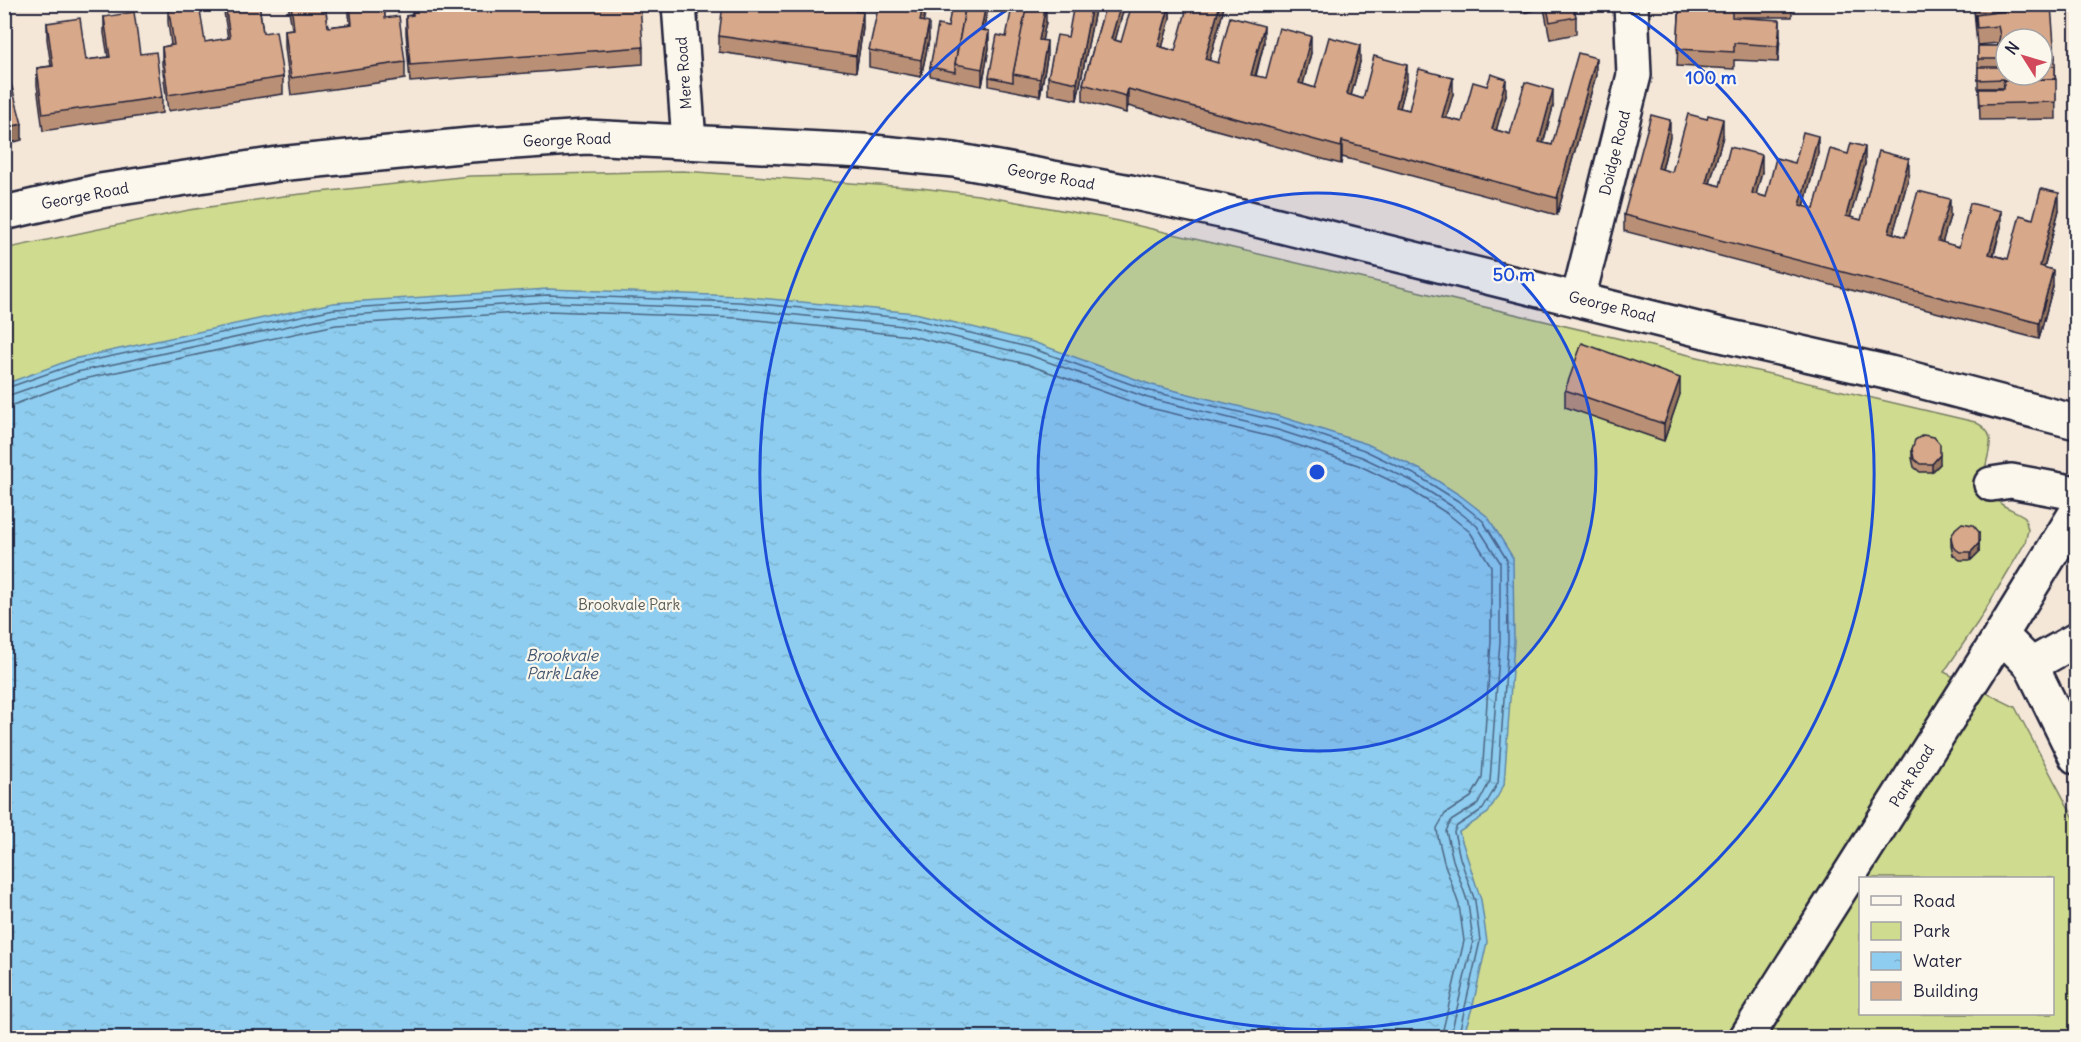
<svg xmlns="http://www.w3.org/2000/svg" width="2081" height="1042" font-family="Delius,sans-serif">
	<defs>
		<pattern id="water-ripples" width="26" height="14" patternUnits="userSpaceOnUse" patternTransform="scale(1.5)"><rect width="26" height="14" fill="#8ecdef"/><path d="M2 4q2-2 4 0t4 0M15 11q2-2 4 0t4 0" fill="none" stroke="#7ab0ce"/></pattern>
	</defs>
	<rect width="100%" height="100%" fill="#f4e7d8"/>
	<filter id="ink" filterUnits="userSpaceOnUse"><feTurbulence type="fractalNoise" baseFrequency=".0167" numOctaves="2"/><feDisplacementMap in="SourceGraphic" scale="12" xChannelSelector="R" yChannelSelector="G"/><feConvolveMatrix kernelMatrix="1 2 1 2 8 2 1 2 1" color-interpolation-filters="sRGB"/></filter>
	<g filter="url(#ink)">
		<!-- green -->
		<path fill="#cfdb8e" stroke="#787e64" stroke-width="1.5" fill-rule="evenodd" d="M683,171L921,188L978,195L1105,218L1975,422C1997,433 1990,445 1986,465C1985,473 1990,490 1994,497C2000,507 2016,510 2025,517L2028,530L2025,543L1978,622L1944,672L2015,707L2076,822V1037H5L4,249L189,210L283,196L470,176ZM1860,878H2052V1014H1860Z"/>
		<!-- water -->
		<polygon fill="url(#water-ripples)" stroke="#6389a7" stroke-width="1.5" points="548,289 739,296 915,313 1033,342 1152,385 1282,417 1367,444 1421,470 1461,496 1488,517 1513,558 1514,642 1504,785 1488,813 1459,832 1481,900 1487,942 1473,1005 1463,1037 5,1037 5,384 73,359 333,303"/>
		<g fill="none" stroke-linecap="round" stroke-linejoin="round">
			<!-- shore -->
			<g stroke="#4d6683" stroke-width="1.5">
				<polyline points="4,389 75,364 334,309 548,295 739,302 914,319 1031,348 1150,391 1281,422 1364,450 1418,476 1458,501 1483,521 1507,560 1508,642 1498,783 1483,809 1457,826 1454,832 1460,858 1475,901 1480,941 1458,1038"/>
				<polyline points="4,397 77,372 335,316 548,302 738,309 913,327 1029,355 1148,398 1278,430 1362,457 1414,482 1453,507 1477,526 1500,562 1500,641 1490,781 1478,804 1451,821 1446,831 1453,860 1468,903 1473,941 1450,1038"/>
				<polyline points="4,406 13,405 79,380 336,325 548,311 738,318 911,336 1026,364 1146,407 1276,438 1358,465 1410,490 1448,514 1470,532 1491,566 1491,641 1482,778 1471,797 1445,814 1437,828 1438,837 1444,862 1459,905 1464,941 1441,1038"/>
			</g>
			<defs>
				<g id="minor">
					<polyline points="679,4 689,142"/>
					<polyline points="4,213 100,191 278,164 470,145 586,137 862,151 954,160 1130,192 1221,211 1717,334 1890,373 2076,422"/>
					<polyline points="1578,299 1634,75 1631,4"/>
					<polyline points="1991,484 2011,481 2076,493"/>
					<polyline points="2001,635 2031,665 2076,757"/>
					<polyline points="2031,665 2076,640"/>
					<polyline points="1746,1038 2001,635 2076,513"/>
				</g>
			</defs>
			<!-- minor casing -->
			<use href="#minor" stroke="#22223b" stroke-width="38"/>
			<!-- minor -->
			<use href="#minor" stroke="#fbf7ec" stroke-width="33"/>
		</g>
		<!-- wall -->
		<g fill="#b99076" stroke="#22223b" stroke-width="1.5" fill-rule="evenodd">
			<polygon points="224,4 259,4 263,33 283,77 283,94 168,111 162,64 162,47 171,45 168,22 168,5 205,42 228,39 224,12"/>
			<polygon points="288,4 325,4 328,27 350,24 348,4 384,4 385,18 405,62 405,79 291,95 285,47 285,30 292,29"/>
			<polygon points="411,4 450,4 451,14 472,12 472,4 508,4 508,9 532,7 532,4 566,4 566,7 643,47 643,64 410,82 406,33 406,16 412,15"/>
			<polygon points="858,4 857,11 863,28 856,72 719,52 719,36"/>
			<polygon points="987,4 987,12 984,30 989,48 982,86 930,76 930,67 948,27"/>
			<polygon points="1095,4 1095,10 1077,100 1048,94 1048,77 1068,37"/>
			<polygon points="1106,4 1125,4 1115,40 1121,42 1151,6 1170,4 1170,19 1162,47 1175,51 1201,7 1223,4 1223,12 1209,61 1218,63 1264,43 1256,76 1266,78 1311,53 1303,84 1315,88 1360,62 1351,95 1363,99 1407,81 1400,108 1409,110 1453,94 1446,118 1462,122 1506,95 1496,130 1510,134 1553,107 1543,143 1552,145 1596,75 1557,215 1342,157 1341,164 1128,106 1126,113 1083,101 1083,84"/>
			<polygon points="1520,4 1573,4 1576,17 1576,34 1550,39 1544,8 1522,13"/>
			<polygon points="1679,4 1792,4 1792,17 1741,17 1780,36 1778,62 1734,60 1734,69 1677,66 1679,14"/>
			<path d="M1995,4H2050L2055,58L2056,119L1980,120L1979,89L2003,88H1978V46H1998V43L1977,45L1974,10L1996,7ZM2006,39H2042V75H2006Z"/>
			<polygon points="104,17 140,54 162,97 162,113 43,131 37,85 37,68 51,66 47,39 47,23 86,60 108,57 104,33"/>
			<polygon points="923,22 929,39 921,77 869,67 869,50"/>
			<polygon points="1046,22 1042,40 1047,58 1040,96 989,86 989,77 1006,37"/>
			<polygon points="1723,136 1710,183 1720,186 1762,172 1756,194 1766,197 1795,163 1818,153 1804,207 1814,209 1865,164 1850,217 1861,220 1909,176 1893,233 1905,237 1950,216 1942,243 1959,247 2001,227 1994,255 2008,259 2033,219 2059,210 2044,267 2053,286 2039,339 1624,231 1624,215 1670,137 1662,170 1672,172"/>
			<polygon points="1565,390 1680,394 1664,441 1565,407"/>
			<polygon points="1912,449 1940,464 1932,472 1920,472 1914,467 1912,458"/>
			<polygon points="1979,532 1979,552 1971,560 1960,560 1953,555 1951,546 1951,537"/>
			<polygon points="2076,675 2076,699 2074,693 2074,677"/>
		</g>
		<!-- shaded-wall -->
		<g fill="#967660" stroke="#22223b" stroke-width="1.5">
			<polygon points="856,4 858,4 855,27 855,11"/>
			<polygon points="923,4 927,4 920,38 920,21"/>
			<polygon points="986,4 987,4 987,12 981,46 981,30"/>
			<polygon points="1092,4 1095,4 1095,10 1077,100 1077,83"/>
			<polygon points="1121,4 1125,4 1111,56 1111,39"/>
			<polygon points="1170,4 1170,19 1158,63 1158,46"/>
			<polygon points="1220,4 1223,4 1223,12 1205,76 1205,59"/>
			<polygon points="1522,4 1544,4 1544,8 1522,13"/>
			<polygon points="1046,5 1046,22 1039,56 1039,40"/>
			<polygon points="863,12 863,28 856,72 856,56"/>
			<polygon points="1780,20 1780,36 1778,62 1778,46"/>
			<polygon points="929,23 929,39 921,77 921,60"/>
			<polygon points="1264,26 1264,43 1251,91 1251,75"/>
			<polygon points="989,31 989,48 982,86 982,69"/>
			<polygon points="1311,36 1311,53 1299,100 1299,83"/>
			<polygon points="1047,41 1047,58 1040,96 1040,79"/>
			<polygon points="1360,45 1360,62 1347,111 1347,94"/>
			<polygon points="1596,58 1596,75 1557,215 1557,198"/>
			<polygon points="1407,65 1407,81 1396,123 1396,107"/>
			<polygon points="1453,78 1453,94 1442,134 1442,117"/>
			<polygon points="1506,79 1506,95 1492,146 1492,129"/>
			<polygon points="1128,89 1128,106 1126,113 1126,96"/>
			<polygon points="1553,90 1553,107 1539,158 1539,142"/>
			<polygon points="1723,119 1723,136 1706,198 1706,182"/>
			<polygon points="1670,120 1670,137 1658,185 1658,168"/>
			<polygon points="22,124 22,140 4,145 4,128"/>
			<polygon points="1818,136 1818,153 1800,222 1800,205"/>
			<polygon points="1342,141 1342,157 1341,164 1341,147"/>
			<polygon points="1865,147 1865,164 1846,233 1846,216"/>
			<polygon points="1762,155 1762,172 1752,210 1752,193"/>
			<polygon points="1909,159 1909,176 1889,249 1889,232"/>
			<polygon points="2059,193 2059,210 2040,283 2040,266"/>
			<polygon points="1950,199 1950,216 1938,258 1938,241"/>
			<polygon points="2001,211 2001,227 1989,270 1989,254"/>
			<polygon points="2053,270 2053,286 2039,339 2039,323"/>
			<polygon points="1680,378 1680,394 1664,441 1664,424"/>
			<polygon points="1940,455 1940,464 1932,472 1932,464"/>
			<polygon points="1979,543 1979,552 1971,560 1971,552"/>
		</g>
		<!-- building -->
		<g fill="#d7a889" stroke="#22223b" stroke-width="1.5">
			<polygon points="172,4 199,4 205,42 230,38 225,4 259,4 263,33 276,31 283,77 168,95 162,47 174,45 168,5"/>
			<polygon points="291,4 325,4 328,27 352,24 350,4 384,4 385,18 399,16 405,62 291,78 285,30 294,29"/>
			<polygon points="413,4 450,4 451,14 473,12 473,4 508,4 508,9 533,7 533,4 566,4 566,7 588,4 640,4 643,47 410,65 406,16 413,15"/>
			<polygon points="723,4 856,4 855,11 863,12 856,56 719,36"/>
			<polygon points="888,4 923,4 920,21 929,23 921,60 869,50 878,8 887,10"/>
			<polygon points="952,4 966,4 955,64 955,72 930,67 938,25 948,27"/>
			<polygon points="966,4 986,4 981,30 989,31 982,69 955,64"/>
			<polygon points="1026,4 1046,5 1039,40 1047,41 1040,79 1013,74"/>
			<polygon points="1074,4 1092,4 1077,83 1048,77 1057,35 1068,37"/>
			<polygon points="1106,4 1121,4 1111,39 1121,42 1132,4 1144,4 1151,6 1151,4 1170,4 1158,46 1175,51 1188,4 1193,4 1201,7 1201,4 1220,4 1205,59 1218,63 1230,17 1264,26 1251,75 1266,78 1279,28 1311,36 1299,83 1315,88 1329,37 1360,45 1347,94 1363,99 1374,56 1407,65 1396,107 1409,110 1419,69 1453,78 1442,117 1462,122 1473,82 1487,86 1491,74 1506,79 1492,129 1510,134 1525,82 1553,90 1539,142 1552,145 1578,53 1596,58 1557,198 1342,141 1341,147 1128,89 1126,96 1083,84"/>
			<polygon points="1546,4 1573,4 1576,17 1550,22"/>
			<polygon points="1680,4 1732,4 1732,17 1780,20 1778,46 1734,43 1734,52 1677,49"/>
			<polygon points="1996,4 2050,4 2050,5 1976,15 1976,23 1974,10 1997,7"/>
			<polygon points="2051,5 2055,58 2042,58 2042,39 2006,39 2006,59 1978,59 1978,46 1998,46 2000,35 1998,26 1977,28 1976,15"/>
			<polygon points="1012,7 1026,9 1013,74 1013,82 989,77 997,35 1006,37"/>
			<polygon points="134,12 140,54 156,52 162,97 43,114 37,68 53,66 47,23 80,18 86,60 110,57 104,17"/>
			<polygon points="2042,66 2055,66 2055,79 2004,80 2004,89 2003,79 1978,80 1978,67 2006,67 2006,75 2042,75"/>
			<polygon points="7,69 22,124 4,128 4,70"/>
			<polygon points="2056,79 2056,102 1980,104 1979,89 2004,89 2004,80"/>
			<polygon points="1688,114 1707,119 1708,115 1723,119 1706,182 1720,186 1730,147 1762,155 1752,193 1766,197 1776,158 1795,163 1803,132 1818,136 1800,205 1814,209 1830,149 1848,154 1851,143 1865,147 1846,216 1861,220 1879,151 1909,159 1889,232 1905,237 1918,191 1950,199 1938,241 1959,247 1970,203 2001,211 1989,254 2008,259 2020,215 2033,219 2041,189 2059,193 2040,266 2053,270 2039,323 1624,215 1651,115 1670,120 1658,168 1672,172"/>
			<polygon points="1582,343 1680,378 1664,424 1565,390"/>
			<polygon points="1923,435 1934,437 1940,444 1940,455 1932,464 1920,464 1914,459 1912,449 1915,440"/>
			<polygon points="1962,523 1973,525 1979,532 1979,543 1971,552 1960,552 1953,547 1951,537 1955,529"/>
		</g>
	</g>
	<!-- distance rings -->
	<circle cx="1317" cy="472" r="279" fill="#1d4ed8" fill-opacity=".12"/>
	<g fill="none" stroke="#1d4ed8" stroke-width="3">
		<circle cx="1317" cy="472" r="279"/>
		<path d="M1620 5A557 557 0 1 1 1014 5"/>
	</g>
	<g text-anchor="middle" stroke-width="4.5" stroke-linejoin="round" paint-order="stroke">
		<!-- street labels -->
		<g font-size="15" fill="#22223b" stroke="#fbf7ec">
			<text transform="translate(684 73) rotate(-94)" y="5">Mere Road</text>
			<text transform="translate(567 140) rotate(-2)" y="5">George Road</text>
			<text transform="translate(1615 153) rotate(-76)" y="5">Doidge Road</text>
			<text transform="translate(1051 177) rotate(10)" y="5">George Road</text>
			<text transform="translate(85 196) rotate(-11)" y="5">George Road</text>
			<text transform="translate(1612 307) rotate(14)" y="5">George Road</text>
			<text transform="translate(1912 776) rotate(-58)" y="5">Park Road</text>
		</g>
		<!-- park labels -->
		<g font-size="15" fill="#565a54" stroke="#fbf7ec">
			<text x="629" y="610">Brookvale Park</text>
		</g>
		<!-- water labels -->
		<g font-size="16" font-style="italic" fill="#425571" stroke="#fbf7ec">
			<text x="562" y="661">Brookvale<tspan x="562" dy="18">Park Lake</tspan></text>
		</g>
	</g>
	<circle cx="1317" cy="472" r="9" fill="#1d4ed8" stroke="#fbf7ec" stroke-width="3"/>
	<g font-size="18" text-anchor="middle" font-weight="bold" fill="#1d4ed8" stroke="#fbf7ec" stroke-width="4.5" stroke-linejoin="round" paint-order="stroke">
		<text x="1711" y="84">100 m</text>
		<text x="1514" y="281">50 m</text>
	</g>
	<!-- margin -->
	<rect width="2081" height="1042" fill="none" stroke="#fbf7ec" stroke-width="24"/>
	<rect x="12" y="12" width="2057" height="1018" fill="none" stroke="#22223b" stroke-width="2" filter="url(#ink)"/>
	<!-- legend -->
	<rect x="1859" y="877" width="195" height="138" fill="#fbf7ec" stroke="#a4a2a5" stroke-width="1.5"/>
	<rect x="1871" y="896" width="30" height="9" fill="#fbf7ec" stroke="#a4a2a5" stroke-width="1.5"/>
	<text x="1913" y="907" font-size="18" fill="#22223b">Road</text>
	<rect x="1871" y="922" width="30" height="18" fill="#cfdb8e" stroke="#a4a2a5" stroke-width="1.5"/>
	<text x="1913" y="937" font-size="18" fill="#22223b">Park</text>
	<rect x="1871" y="952" width="30" height="18" fill="url(#water-ripples)" stroke="#a4a2a5" stroke-width="1.5"/>
	<text x="1913" y="967" font-size="18" fill="#22223b">Water</text>
	<rect x="1871" y="982" width="30" height="18" fill="#d7a889" stroke="#a4a2a5" stroke-width="1.5"/>
	<text x="1913" y="997" font-size="18" fill="#22223b">Building</text>
	<!-- north arrow -->
	<g transform="translate(2024 57) rotate(307)"><circle r="28" fill="#fbf7ec" stroke="#a4a2a5" stroke-width="1.5"/>
	<path d="M0-4.5L10 22L0 15L-10 22Z" fill="#d1495b"/>
	<text y="-9" font-size="16" font-weight="bold" text-anchor="middle" fill="#22223b">N</text>
	</g>
</svg>
